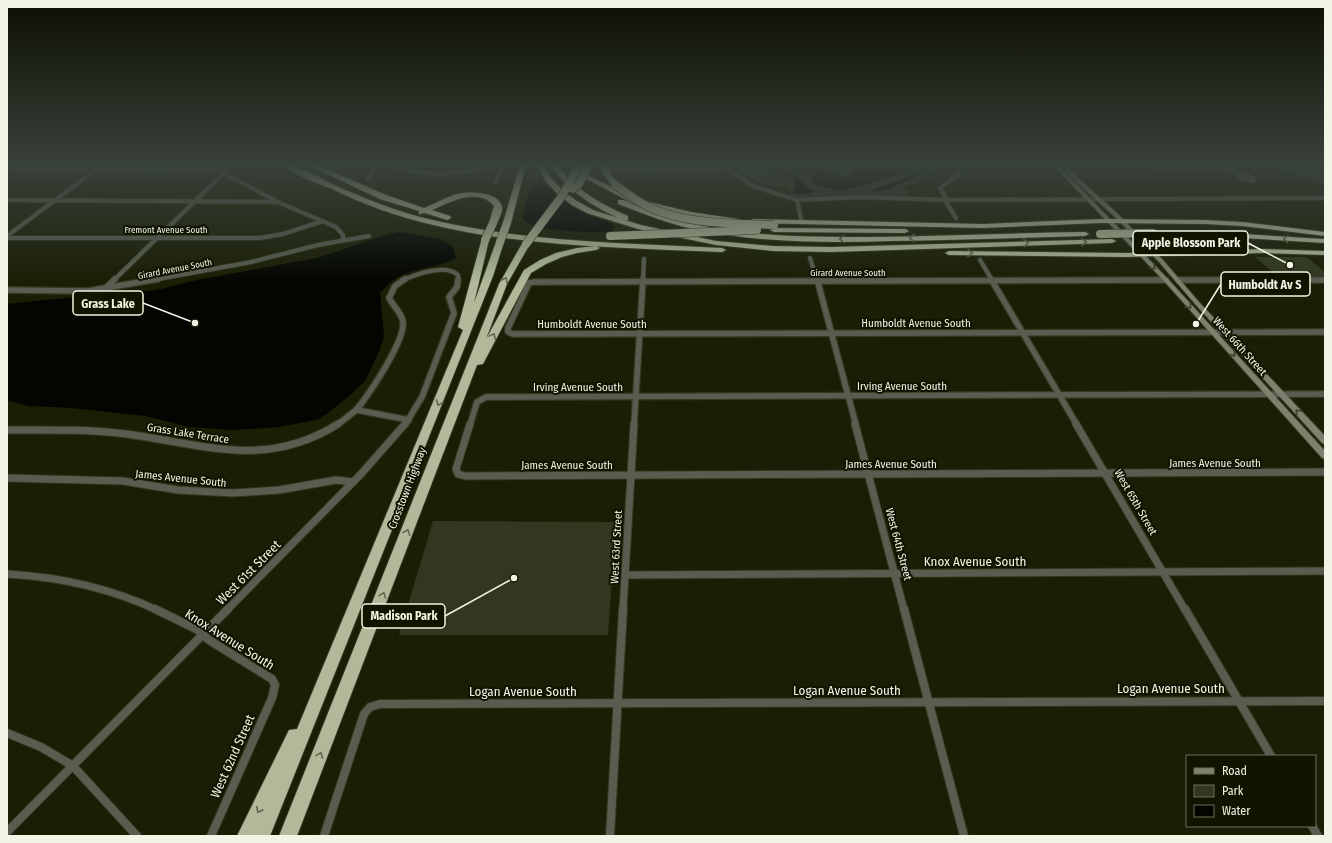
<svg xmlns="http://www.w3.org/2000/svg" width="1332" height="843" font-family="'Fira Sans Condensed',sans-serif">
	<rect width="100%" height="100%" fill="#191e04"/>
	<!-- green -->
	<g fill="#323820">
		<path d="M732,165H939L913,185H903L910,197L792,198L789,188C762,186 753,180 732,165Z"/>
		<polygon points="1271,165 1325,165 1325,185"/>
		<polygon points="1255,257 1306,257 1325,272 1325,277 1278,277"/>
		<polygon points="433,521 616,522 608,635 399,635"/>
	</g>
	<!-- water -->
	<g fill="#030500">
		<polygon points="758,165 765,165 793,175 801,179 807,187 815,191 808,194 794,194 792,192 795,188 793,177"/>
		<path d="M780,165H828L831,173L850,178V171L859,168H878L876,165H911L909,170L869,184L840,191L814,184C813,182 812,178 810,175C807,170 788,168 780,165Z"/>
		<path d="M919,172L922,173C913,180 881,194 870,191Z"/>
		<path d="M541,181C546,185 550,190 555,194C572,209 593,218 614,224L613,231C597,234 544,231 530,224C527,223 525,221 523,218L524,208L532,184Z"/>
		<path d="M400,232L440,239L453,247L456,258C440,267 421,267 405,274C394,278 387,285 380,293L384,336L381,347L365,381L350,395L327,414L316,420L279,427L234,430L190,427L145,416L72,408L28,406L7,400V304L85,296L134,293L161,289L197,280L317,258L389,234Z"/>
	</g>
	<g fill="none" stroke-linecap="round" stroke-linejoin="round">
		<defs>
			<g id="street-far3">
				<path d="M393,165C428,180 463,172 499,165"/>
				<polyline points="722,165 753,186 797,200 859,197 945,200 1325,198"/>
				<polyline points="1141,165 1186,169 1231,169"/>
				<polyline points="7,169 227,170"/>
				<polygon points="1231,169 1245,173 1254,179 1253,181 1243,179"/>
				<polyline points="611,170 728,169"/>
				<polyline points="224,173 278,202 336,227 343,235 343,240"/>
				<polyline points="368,179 377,165"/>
				<polyline points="496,182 502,165"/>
				<polyline points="7,200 278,202"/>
				<polyline points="797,200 801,219"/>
				<polyline points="945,200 956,218"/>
				<polyline points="947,200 940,188 959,174"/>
				<polyline points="7,236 102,165"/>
				<polyline points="7,238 260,238 283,234 323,221"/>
				<polyline points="810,258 817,280"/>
				<polyline points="980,260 992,280"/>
				<polyline points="114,280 232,165"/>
				<polyline points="153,280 251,262 318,245 369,236"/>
				<path d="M403,280C417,274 445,263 458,275V280"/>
				<polyline points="643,280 644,259"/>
				<polyline points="1128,280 1166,280"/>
				<polyline points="1178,280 1325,280"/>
			</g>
			<g id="street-far2">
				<polyline points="817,279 856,425"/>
				<polyline points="991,279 1077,425"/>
				<polyline points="1166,280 535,282 529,283 508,328 508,332 513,334 1325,332"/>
				<polyline points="1178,280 1325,280"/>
				<polyline points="105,289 115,279"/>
				<polyline points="7,290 88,291 158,279"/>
				<polyline points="357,410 409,420"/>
				<path d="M337,425L355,411L361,404C373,388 405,340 403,322C402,313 393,306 389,298L395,286L405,279"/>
				<polyline points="405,425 422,397 454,313 449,297 457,287 458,279"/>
				<polyline points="470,425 477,402 486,397 1325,394"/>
				<polyline points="634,425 643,279"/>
			</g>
			<g id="street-far1">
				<polyline points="470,424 456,469 458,474 465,476 1325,472"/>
				<polyline points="855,424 904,610"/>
				<polyline points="1076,424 1185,610"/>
				<path d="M7,430C47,430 86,429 126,434C203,444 265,470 338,424"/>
				<polyline points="7,478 123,481 178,490 234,493 279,490 336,480 353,482"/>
				<path d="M7,574C59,577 110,588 157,610"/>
				<polyline points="626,575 1325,571"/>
				<polyline points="227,610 361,474 405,424"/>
				<polyline points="623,610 634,424"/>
			</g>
			<g id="street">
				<polyline points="155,609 198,630 209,640 272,679 275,685 272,698 211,836"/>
				<polyline points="904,609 964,836"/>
				<polyline points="1185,609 1271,756"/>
				<polyline points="7,733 41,747 73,766 137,836"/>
				<polyline points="1312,826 1318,836"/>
				<polyline points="7,832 228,609"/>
				<polyline points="324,836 364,714 370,707 380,704 1325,701"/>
				<polyline points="610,836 623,609"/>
			</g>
			<g id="secondary">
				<polygon points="1053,165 1058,165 1168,279 1325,451 1325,459 1322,458 1164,281"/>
				<polygon points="1062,165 1067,165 1076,176 1118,214 1163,260 1199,302 1325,436 1325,444 1322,443 1195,304 1159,262 1114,216 1072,178"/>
			</g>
			<g id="highway">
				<path d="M283,165C301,165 324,181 341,188C371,201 401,213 433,220C527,242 626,243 722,248L726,250L722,252C627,248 521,247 429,224C395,216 363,204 332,189C317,183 294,175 283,165Z"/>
				<path d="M308,165H317L386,195L424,208C435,204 446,197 457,194C468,191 499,191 502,207C503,212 498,221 496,225H490L489,223L494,206C478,187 450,202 432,210L450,216L451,218L447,220L425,213L419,214V211L380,199Z"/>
				<polygon points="520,165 526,165 511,223 507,225 503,223"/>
				<polygon points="537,165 544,165 552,179 563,191 577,201 593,210 641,225 716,241 773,246 831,247 1112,239 1116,241 1112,243 831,252 773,251 716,245 638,229 587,213 572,205 558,194 546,182"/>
				<path d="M551,165H558C575,190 601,204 628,216V220C622,221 616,217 610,214C586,202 566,188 551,165Z"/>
				<polygon points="601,165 608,165 610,174 620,185 619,187 613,187 603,174"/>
				<polygon points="581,172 637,199 691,212 738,219 742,221 738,223 691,216 632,203 579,175 579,173"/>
				<path d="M618,200H624C644,209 665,217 686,222C746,237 809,237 870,237C942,236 1013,233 1085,232L1089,234L1085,236C1020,238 956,240 891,241C822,243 752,243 684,227C661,221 640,212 618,204Z"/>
				<polygon points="752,219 983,224 1101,219 1205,220 1242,222 1325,232 1325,236 1242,226 1205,224 1101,223 983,228 755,223 752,223"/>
				<polygon points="771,228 905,229 909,231 905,233 774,232 770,230"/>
				<polygon points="1150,231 1226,233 1324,239 1325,243 1226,237 1153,235 1149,233"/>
				<polygon points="482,238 485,238 489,240 474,303 496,242 500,240 504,242 493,276 270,836 237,836 289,730 297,729 448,366 463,330 458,327"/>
				<polygon points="1162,239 1247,242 1251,244 1247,246 1165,243 1161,241"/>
				<polygon points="523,242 529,242 530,244 507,284 486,339 524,270 540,260 556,253 577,248 596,246 600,248 596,250 577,253 562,257 546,264 531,273 484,362 483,364 477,365 297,836 279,836 499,284"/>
				<polygon points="1264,249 1325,251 1325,255 1264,253 1126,257 949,255 945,253 949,251 1126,253"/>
			</g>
		</defs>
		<!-- street-far3 casing -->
		<use href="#street-far3" stroke="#33381f" stroke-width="5.5"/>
		<!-- street-far2 casing -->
		<use href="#street-far2" stroke="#33381f" stroke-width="8"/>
		<!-- street-far1 casing -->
		<use href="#street-far1" stroke="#33381f" stroke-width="9"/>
		<!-- street casing -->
		<use href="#street" stroke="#33381f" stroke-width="10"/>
		<!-- secondary casing -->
		<use href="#secondary" stroke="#33381f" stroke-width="2"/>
		<!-- highway casing -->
		<use href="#highway" stroke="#33381f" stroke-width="2"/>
		<!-- street-far3 -->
		<use href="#street-far3" stroke="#595d50" stroke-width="4"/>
		<!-- street-far2 -->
		<use href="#street-far2" stroke="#595d50" stroke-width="5.5"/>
		<!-- street-far1 -->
		<use href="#street-far1" stroke="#595d50" stroke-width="7"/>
		<!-- street -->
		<use href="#street" stroke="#595d50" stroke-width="8"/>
		<!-- secondary -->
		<use href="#secondary" fill="#7d826e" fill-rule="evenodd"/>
		<!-- highway -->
		<use href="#highway" fill="#b1b99a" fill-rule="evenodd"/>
		<defs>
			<g id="highway-bridge">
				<path d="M616,185C626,193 636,200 647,206C685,225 732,223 774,225"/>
				<polyline points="573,189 578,185 590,165"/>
				<polyline points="1100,234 1153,233"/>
				<polyline points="610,236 757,230"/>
				<polyline points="485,240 493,223"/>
				<polyline points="1141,241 1160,241"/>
				<polyline points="500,242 507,223"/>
				<polyline points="526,244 562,196 579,165"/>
			</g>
		</defs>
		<!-- highway-bridge casing -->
		<use href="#highway-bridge" stroke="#33381f" stroke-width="9" stroke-linecap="butt"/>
		<!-- highway-bridge -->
		<use href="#highway-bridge" stroke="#b1b99a" stroke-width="8"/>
	</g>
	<!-- one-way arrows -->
	<defs><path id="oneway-chevron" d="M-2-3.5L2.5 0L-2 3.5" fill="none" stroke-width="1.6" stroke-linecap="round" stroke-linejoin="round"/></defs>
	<g stroke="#60674d">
		<use href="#oneway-chevron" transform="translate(912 238) rotate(179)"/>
		<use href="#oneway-chevron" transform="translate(842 239) rotate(-179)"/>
		<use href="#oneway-chevron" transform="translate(1286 239) rotate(-177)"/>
		<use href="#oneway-chevron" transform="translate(1084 242) rotate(-2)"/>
		<use href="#oneway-chevron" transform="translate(1026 243) rotate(-2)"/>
		<use href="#oneway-chevron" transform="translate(970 253) rotate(1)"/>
		<use href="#oneway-chevron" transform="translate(505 280) rotate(-63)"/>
		<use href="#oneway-chevron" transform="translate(493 336) rotate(-62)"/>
		<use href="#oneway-chevron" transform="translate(439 403) rotate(112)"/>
		<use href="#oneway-chevron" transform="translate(407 532) rotate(-69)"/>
		<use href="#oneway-chevron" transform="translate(383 595) rotate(-69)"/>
		<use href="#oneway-chevron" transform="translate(320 755) rotate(-69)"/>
		<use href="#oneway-chevron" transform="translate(259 810) rotate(116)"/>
	</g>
	<g stroke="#3c412c">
		<use href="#oneway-chevron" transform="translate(1153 267) rotate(45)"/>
		<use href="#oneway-chevron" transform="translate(1189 306) rotate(48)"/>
		<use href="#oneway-chevron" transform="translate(1233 354) rotate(48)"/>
		<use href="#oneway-chevron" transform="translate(1298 412) rotate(-133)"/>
	</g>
	<!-- sky -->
	<linearGradient id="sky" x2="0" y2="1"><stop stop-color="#0e1002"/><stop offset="0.58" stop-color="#38413a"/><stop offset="1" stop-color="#38413a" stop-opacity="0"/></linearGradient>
	<rect width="1332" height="283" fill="url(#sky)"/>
	<g text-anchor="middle" stroke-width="4" stroke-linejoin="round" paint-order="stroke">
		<!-- far-street labels -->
		<g font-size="9" fill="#f1f5e5" stroke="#101500">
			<text x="166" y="233">Fremont Avenue South</text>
			<text transform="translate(175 269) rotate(-11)" y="3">Girard Avenue South</text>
			<text x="848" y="276">Girard Avenue South</text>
		</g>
		<!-- street labels -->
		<g font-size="11" fill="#f1f5e5" stroke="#101500">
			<text x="916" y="327">Humboldt Avenue South</text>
			<text x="592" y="328">Humboldt Avenue South</text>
			<text transform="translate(1240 346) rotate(48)" y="4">West 66th Street</text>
			<text x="902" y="390">Irving Avenue South</text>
			<text x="578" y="391">Irving Avenue South</text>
			<text transform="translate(188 433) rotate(9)" y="4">Grass Lake Terrace</text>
			<text x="1215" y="467">James Avenue South</text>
			<text x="891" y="468">James Avenue South</text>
			<text x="567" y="469">James Avenue South</text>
			<text transform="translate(181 478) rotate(6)" y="4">James Avenue South</text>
			<text transform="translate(407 488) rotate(-69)" y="4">Crosstown Highway</text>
			<text transform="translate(1136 502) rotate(60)" y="4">West 65th Street</text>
			<text transform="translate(899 544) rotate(75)" y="4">West 64th Street</text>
			<text transform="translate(616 547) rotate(-87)" y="4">West 63rd Street</text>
		</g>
		<!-- near-street labels -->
		<g font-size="13" fill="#f1f5e5" stroke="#101500">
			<text x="975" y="566">Knox Avenue South</text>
			<text transform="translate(248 572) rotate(-45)" y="5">West 61st Street</text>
			<text transform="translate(230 639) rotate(32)" y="5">Knox Avenue South</text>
			<text x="1171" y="693">Logan Avenue South</text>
			<text x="847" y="695">Logan Avenue South</text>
			<text x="523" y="696">Logan Avenue South</text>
			<text transform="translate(232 756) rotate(-66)" y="5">West 62nd Street</text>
		</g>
	</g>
	<!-- callouts -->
	<path fill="none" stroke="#f1f5e5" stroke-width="1.5" d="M1290 265L1248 243M1196 324L1221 284M195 323L143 303M514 578L445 616"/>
	<g fill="#f1f5e5" stroke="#101500" stroke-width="1.5">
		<circle cx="1290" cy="265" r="4"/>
		<circle cx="1196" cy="324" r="4"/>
		<circle cx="195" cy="323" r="4"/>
		<circle cx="514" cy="578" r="4"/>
	</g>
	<g fill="#101500" stroke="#f1f5e5" stroke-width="1.5">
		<rect x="1133" y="231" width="115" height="24" rx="4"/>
		<rect x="1221" y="272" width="89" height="24" rx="4"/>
		<rect x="73" y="291" width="70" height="24" rx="4"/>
		<rect x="362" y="604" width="83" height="24" rx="4"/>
	</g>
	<g font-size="12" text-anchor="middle" font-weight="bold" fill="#f1f5e5">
		<text x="1191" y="247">Apple Blossom Park</text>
		<text x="1265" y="289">Humboldt Av S</text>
		<text x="108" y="308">Grass Lake</text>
		<text x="404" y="620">Madison Park</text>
	</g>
	<!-- border -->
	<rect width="1332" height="843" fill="none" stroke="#f1f5e5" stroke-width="16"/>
	<!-- legend -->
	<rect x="1186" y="755" width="130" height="72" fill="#101500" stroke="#6a6f5c"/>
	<rect x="1194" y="768" width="20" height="6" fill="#7d826e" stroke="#6a6f5c"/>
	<text x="1222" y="775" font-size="12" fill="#f1f5e5">Road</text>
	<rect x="1194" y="785" width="20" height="12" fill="#323820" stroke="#6a6f5c"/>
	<text x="1222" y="795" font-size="12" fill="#f1f5e5">Park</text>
	<rect x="1194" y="805" width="20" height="12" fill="#030500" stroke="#6a6f5c"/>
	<text x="1222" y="815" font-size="12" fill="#f1f5e5">Water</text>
</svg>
